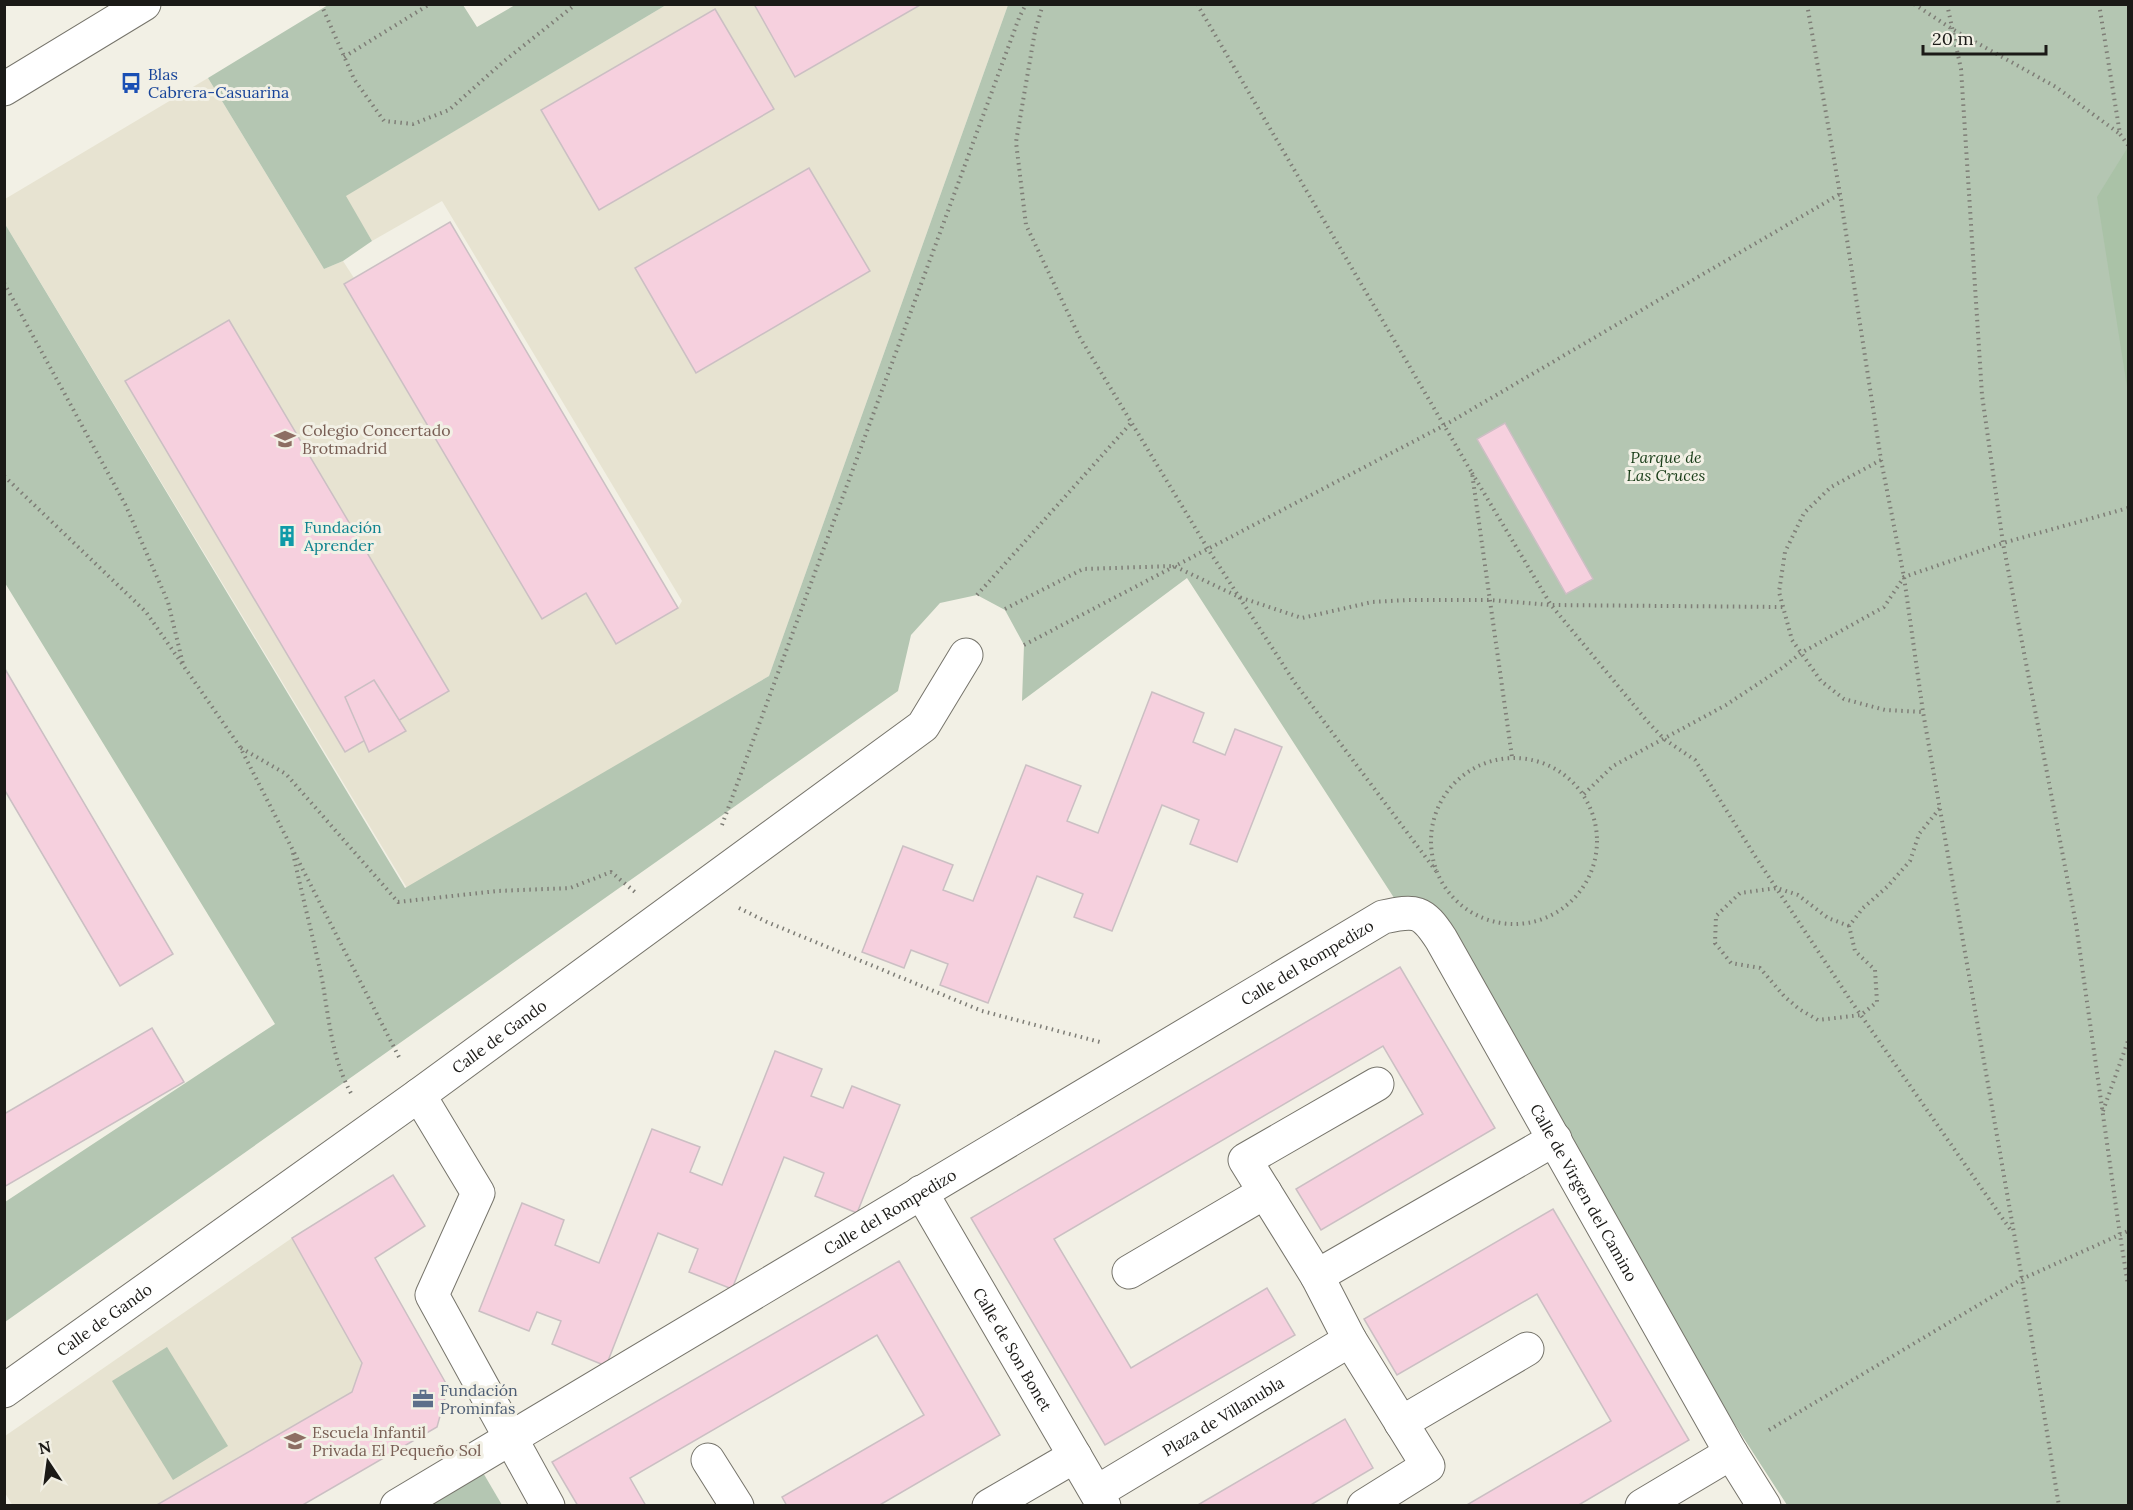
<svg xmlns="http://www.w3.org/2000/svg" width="2133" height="1510" font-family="Lora,serif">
	<rect width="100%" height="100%" fill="#f2f0e5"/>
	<!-- built -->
	<g fill="#e7e3d1">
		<polygon points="666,5 1008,5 769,676 407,888 5,224 5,199 208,78 324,269 343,261 354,278 344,285 542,619 586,593 616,644 678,608 682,601 442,201 372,241 345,196"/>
		<polygon points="393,1175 425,1226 375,1258 448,1387 437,1427 301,1505 13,1506 5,1493 5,1436 292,1238"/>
	</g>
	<!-- green -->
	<g fill="#b4c6b2">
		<polygon points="328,5 463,5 477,27 515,5 666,5 346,196 372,241 343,261 324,269 208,78"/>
		<polygon points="1008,5 2128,5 2128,1505 1787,1505 1187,578 1022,701 1024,645 1005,610 977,595 940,603 911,635 898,691 5,1322 5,1202 275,1024 5,583 5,224 405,888 769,676"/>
		<polygon points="167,1347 228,1446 173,1480 112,1381"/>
		<polygon points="475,1459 502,1505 398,1506"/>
	</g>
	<!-- forest -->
	<polygon fill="#aac2a7" points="2128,147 2128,393 2097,197"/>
	<!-- building -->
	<g fill="#f6d0de" stroke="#cbbfc3" stroke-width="1.5">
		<polygon points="754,4 922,4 795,77"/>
		<polygon points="715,9 774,109 599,210 541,110"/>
		<polygon points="809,168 870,271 696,373 635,268"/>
		<polygon points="450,222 678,608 616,644 586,593 542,619 344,284"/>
		<polygon points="229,320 449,691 345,752 125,381"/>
		<polygon points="1505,423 1593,579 1566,594 1477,439"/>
		<polygon points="5,669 173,954 120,986 4,789"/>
		<polygon points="374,680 406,731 369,752 345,697"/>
		<polygon points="1152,692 1204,713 1193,742 1225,755 1235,729 1282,747 1237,862 1190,844 1199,820 1162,805 1112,931 1074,917 1083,894 1037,876 988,1003 940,985 948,964 911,950 904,968 862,952 903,846 953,865 943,890 973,901 1026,765 1081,786 1067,821 1098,833"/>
		<polygon points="1400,967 1495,1128 1321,1230 1296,1189 1423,1114 1383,1046 1054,1239 1131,1368 1267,1288 1295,1335 1105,1445 971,1218"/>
		<polygon points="152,1028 184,1082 4,1187 4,1114"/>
		<polygon points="775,1051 822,1069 811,1096 843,1108 852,1086 900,1105 857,1213 815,1196 824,1173 784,1157 732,1289 689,1272 698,1249 658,1233 606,1366 552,1344 561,1321 537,1312 529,1331 479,1311 522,1203 564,1220 555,1245 599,1263 652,1129 700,1147 690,1172 722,1185"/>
		<polygon points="393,1175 425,1226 375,1258 448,1387 437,1427 301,1506 155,1506 352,1392 362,1363 292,1238"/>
		<polygon points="1553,1209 1689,1440 1577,1506 1465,1506 1611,1421 1537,1294 1397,1375 1364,1319"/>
		<polygon points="899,1261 1000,1435 878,1506 787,1506 782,1497 924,1415 877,1335 630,1478 646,1506 578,1506 552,1462"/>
		<polygon points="1345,1419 1373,1468 1309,1506 1196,1506"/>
	</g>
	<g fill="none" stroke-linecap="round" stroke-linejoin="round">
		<defs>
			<g id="minor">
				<polyline points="4,89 144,4"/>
				<polyline points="419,1095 478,1193 432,1295 548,1506"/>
				<path id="s1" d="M921,1192L1104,1506"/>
				<polyline points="1129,1272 1265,1192"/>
				<polyline points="1317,1276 1245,1160 1377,1084"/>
				<polyline points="1350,1340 1428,1466 1364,1506"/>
				<path id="s2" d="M4,1391L419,1095L923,726L966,655"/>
				<polyline points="1401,1423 1527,1349"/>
				<polyline points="708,1460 737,1506"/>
				<path id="s3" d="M1097,1492L1350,1340L1317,1276L1555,1139"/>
				<path id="s4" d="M397,1506L1383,917C1416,910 1422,910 1441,939L1731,1453L1764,1506"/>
				<polyline points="989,1506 1075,1456"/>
				<polyline points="1642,1506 1731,1453"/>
			</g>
		</defs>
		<!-- minor casing -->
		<use href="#minor" stroke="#76746b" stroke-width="35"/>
		<!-- path -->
		<g stroke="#7e7d76" stroke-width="4" stroke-dasharray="1.5 4.5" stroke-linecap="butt">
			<polyline points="321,4 354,79 384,121 413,124 449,110 503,62 576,4"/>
			<polyline points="1043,4 1035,31 1016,142 1026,225 1079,336 1208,549 1295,683 1436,871"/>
			<polyline points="1197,4 1472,473 1512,757"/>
			<polyline points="1807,4 1840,194 1881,460 1904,577 1923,712 2022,1279 2059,1506"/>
			<polyline points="1914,4 1952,29 2056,87 2120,134"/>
			<polyline points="1947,4 1961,69 1982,395 2003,543 2076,924 2120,1235 2128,1285"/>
			<polyline points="2099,4 2120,134 2128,145"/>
			<polyline points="344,57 430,4"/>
			<polyline points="4,283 126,506 168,602 183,664"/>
			<polyline points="1881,460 1831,487 1804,513 1785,552 1779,592 1792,640 1821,681 1844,699 1885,710 1923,712"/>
			<polyline points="1472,473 1551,605 1647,721 1664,739 1695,760 1755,856 1851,1001 2012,1232"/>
			<polyline points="4,476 146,612 240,747 401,1061"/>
			<polyline points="977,595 1131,423"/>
			<polyline points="1005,609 1083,569 1174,566 1239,597 1302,618 1372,602 1408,600 1490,600 1551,605 1783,607"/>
			<polyline points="1024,645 1445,425 1840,194"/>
			<polyline points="241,748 286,774 398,902 497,891 570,888 611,872 635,892"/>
			<circle cx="1514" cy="841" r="83"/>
			<polyline points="1584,794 1613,766 1726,705 1782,668 1801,653 1884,607 1904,577 2003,543 2128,508"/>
			<polyline points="722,825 1019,18 1026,4"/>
			<path d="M293,853C302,895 313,937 322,979C329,1019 332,1060 352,1095"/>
			<polyline points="739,908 767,922 982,1011 1100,1042"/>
			<polyline points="1849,926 1828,918 1798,895 1777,888 1740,893 1716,916 1715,943 1731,963 1760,968 1784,996 1799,1009 1818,1020 1861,1015 1877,1002 1875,970 1855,951 1849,926 1863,908 1887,887 1910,861 1919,834 1940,808"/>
			<polyline points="2103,1111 2128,1041"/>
			<polyline points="1769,1430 2022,1279 2128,1231"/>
		</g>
		<!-- minor -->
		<use href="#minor" stroke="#fff" stroke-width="33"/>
	</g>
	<!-- icons -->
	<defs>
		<symbol id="bus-bare" viewBox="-9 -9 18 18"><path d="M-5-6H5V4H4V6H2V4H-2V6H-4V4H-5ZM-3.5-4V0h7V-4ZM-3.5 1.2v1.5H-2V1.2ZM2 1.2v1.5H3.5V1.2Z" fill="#1a4fb4" stroke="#f2f0e5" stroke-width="2.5" paint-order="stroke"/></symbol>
		<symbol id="school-bare" viewBox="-9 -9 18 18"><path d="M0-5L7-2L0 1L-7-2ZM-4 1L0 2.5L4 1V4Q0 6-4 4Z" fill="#8d6e63" stroke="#f2f0e5" stroke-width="2.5" paint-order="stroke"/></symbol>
		<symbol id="building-bare" viewBox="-9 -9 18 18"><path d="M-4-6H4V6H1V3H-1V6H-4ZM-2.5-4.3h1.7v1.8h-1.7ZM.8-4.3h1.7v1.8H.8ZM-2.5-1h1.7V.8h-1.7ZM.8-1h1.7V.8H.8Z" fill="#0f9aa8" stroke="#f2f0e5" stroke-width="2.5" paint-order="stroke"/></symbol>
		<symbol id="office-bare" viewBox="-9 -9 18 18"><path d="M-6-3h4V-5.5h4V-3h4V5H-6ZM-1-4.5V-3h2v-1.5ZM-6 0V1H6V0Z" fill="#5c6f8a" stroke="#f2f0e5" stroke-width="2.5" paint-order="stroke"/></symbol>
	</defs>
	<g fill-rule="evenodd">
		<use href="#bus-bare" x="116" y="68" width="30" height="30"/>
		<use href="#school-bare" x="270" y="424" width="30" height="30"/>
		<use href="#building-bare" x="272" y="521" width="30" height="30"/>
		<use href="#office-bare" x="408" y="1384" width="30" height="30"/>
		<use href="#school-bare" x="280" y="1426" width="30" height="30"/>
	</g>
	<g text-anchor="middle" stroke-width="6" stroke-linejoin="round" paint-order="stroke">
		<!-- transit labels -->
		<g font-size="16" fill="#164399" stroke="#f2f0e5" text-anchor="start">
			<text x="148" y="80">Blas<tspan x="148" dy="18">Cabrera-Casuarina</tspan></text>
		</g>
		<!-- education labels -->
		<g font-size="16" fill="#785e54" stroke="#f2f0e5" text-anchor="start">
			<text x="302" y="436">Colegio Concertado<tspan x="302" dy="18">Brotmadrid</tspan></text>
			<text x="312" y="1438">Escuela Infantil<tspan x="312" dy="18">Privada El Pequeño Sol</tspan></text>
		</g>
		<!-- park labels -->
		<g font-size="16" font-style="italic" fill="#183c17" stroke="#f2f0e5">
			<text x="1666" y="463">Parque de<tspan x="1666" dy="18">Las Cruces</tspan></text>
		</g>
		<!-- culture labels -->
		<g font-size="16" fill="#0d838f" stroke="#f2f0e5" text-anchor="start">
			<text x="304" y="533">Fundación<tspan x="304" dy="18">Aprender</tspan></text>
		</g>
		<!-- street labels -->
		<g font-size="16" fill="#1b1a17" stroke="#f2f0e5">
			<text dy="6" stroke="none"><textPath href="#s4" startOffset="1060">Calle del Rompedizo</textPath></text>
			<text dy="6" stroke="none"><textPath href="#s2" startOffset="609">Calle de Gando</textPath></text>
			<text dy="6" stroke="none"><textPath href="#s4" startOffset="1509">Calle de Virgen del Camino</textPath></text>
			<text dy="6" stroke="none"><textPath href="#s4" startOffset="574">Calle del Rompedizo</textPath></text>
			<text dy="6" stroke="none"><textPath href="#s2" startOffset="123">Calle de Gando</textPath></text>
			<text dy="6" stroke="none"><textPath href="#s1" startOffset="182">Calle de Son Bonet</textPath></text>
			<text dy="6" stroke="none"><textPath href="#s3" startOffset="147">Plaza de Villanubla</textPath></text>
		</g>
		<!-- service labels -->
		<g font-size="16" fill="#4e5e75" stroke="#f2f0e5" text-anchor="start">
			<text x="440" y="1396">Fundación<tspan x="440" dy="18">Prominfas</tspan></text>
		</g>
	</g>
	<!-- border -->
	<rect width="2133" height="1510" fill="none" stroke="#1b1a17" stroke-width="12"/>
	<!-- north arrow -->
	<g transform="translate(48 1462) rotate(347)" stroke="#f2f0e5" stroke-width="4.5" paint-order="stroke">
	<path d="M0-4.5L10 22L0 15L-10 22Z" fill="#1b1a17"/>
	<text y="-9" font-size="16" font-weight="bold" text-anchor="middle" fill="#1b1a17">N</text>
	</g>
	<!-- scale -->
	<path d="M1923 45v9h123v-9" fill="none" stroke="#1b1a17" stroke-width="3"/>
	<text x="1932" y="45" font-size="18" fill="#1b1a17" stroke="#f2f0e5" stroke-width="4.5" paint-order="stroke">20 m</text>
</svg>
